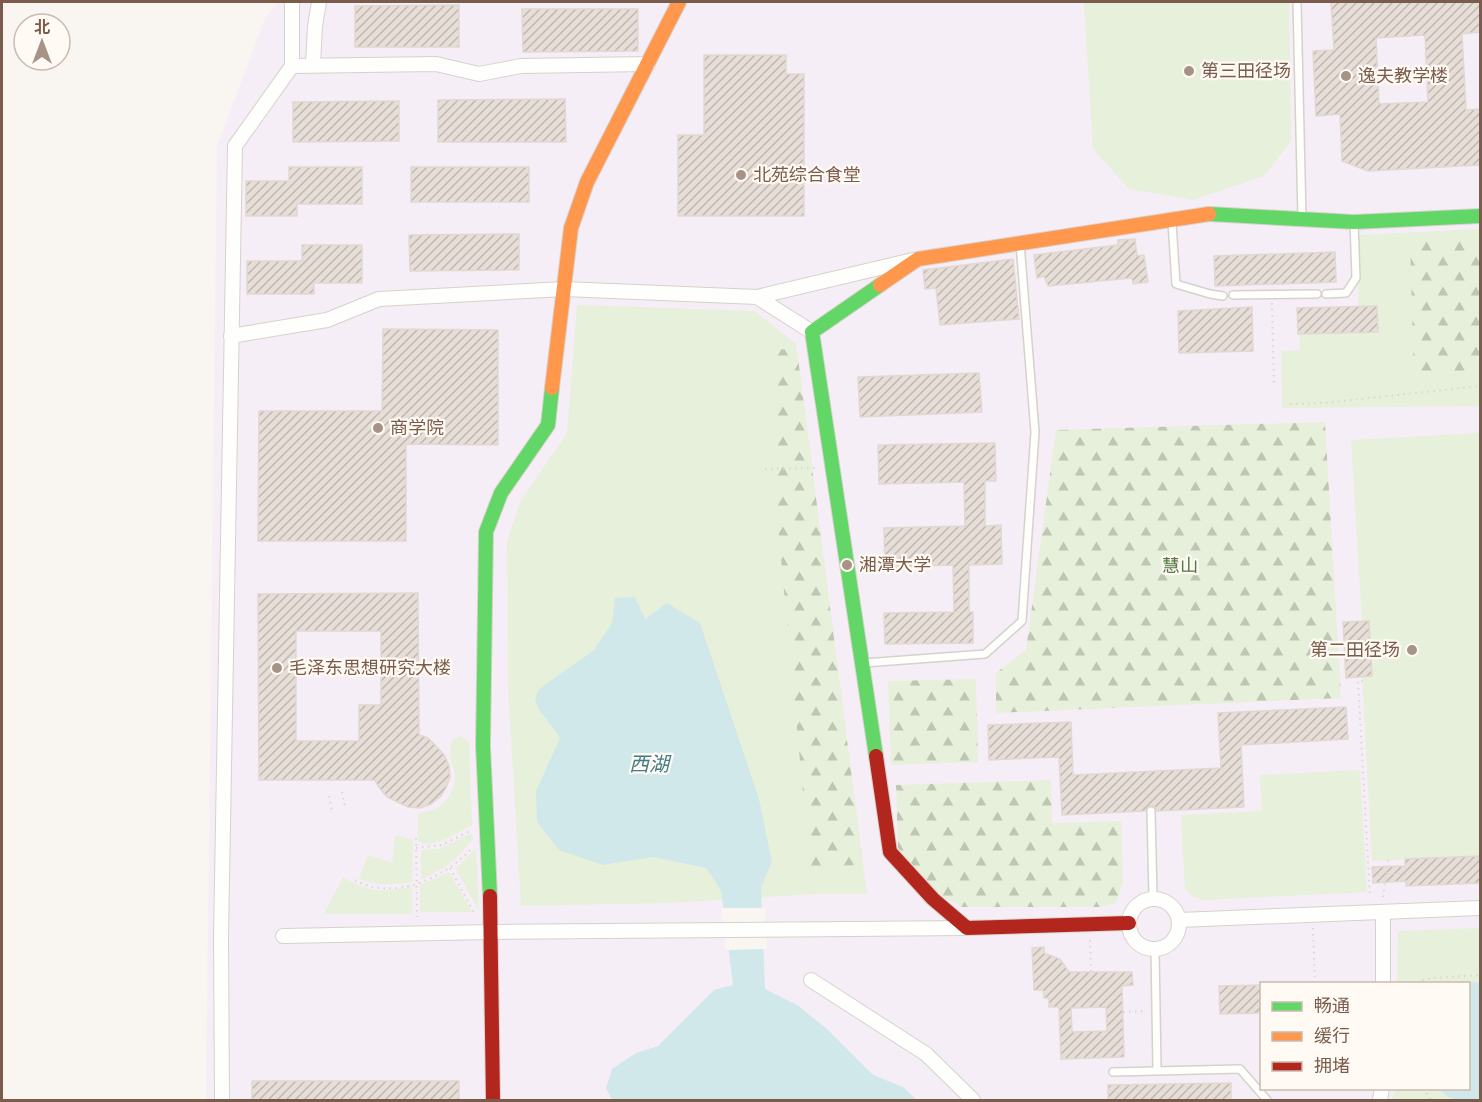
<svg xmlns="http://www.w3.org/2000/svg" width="1482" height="1102" font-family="'DejaVu Sans','Noto Sans SC',sans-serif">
	<defs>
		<pattern id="forest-firs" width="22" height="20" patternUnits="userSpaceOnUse" patternTransform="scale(1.5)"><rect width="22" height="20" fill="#e7f0db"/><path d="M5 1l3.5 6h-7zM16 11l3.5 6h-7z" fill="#c0c6b4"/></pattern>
		<pattern id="building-hatch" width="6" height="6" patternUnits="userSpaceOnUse" patternTransform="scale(1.5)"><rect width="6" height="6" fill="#e6ded7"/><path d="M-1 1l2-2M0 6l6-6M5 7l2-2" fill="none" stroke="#bfb7b1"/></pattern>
	</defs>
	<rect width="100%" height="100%" fill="#f9f5f0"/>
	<!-- education -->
	<path fill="#f6eef6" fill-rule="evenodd" d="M279,2H1480V1100H206L217,146L265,18ZM1262,984H1468V1088H1262Z"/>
	<!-- green -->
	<g fill="#e7f0db">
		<polygon points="1084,2 1289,2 1291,141 1264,176 1193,200 1129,189 1093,149"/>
		<polygon points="1480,229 1480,406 1282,408 1281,351 1300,350 1299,326 1358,324 1359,235"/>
		<polygon points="577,305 755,311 796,344 867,894 815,894 669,903 521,906 508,686 507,541 520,502 567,433"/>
		<polygon points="1480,433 1480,856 1372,861 1362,677 1346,678 1343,622 1362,621 1351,440"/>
		<path d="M461,736L469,743L472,825C459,832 433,850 418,841V813C439,812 454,798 455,777C455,769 450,762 450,754C450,750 451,744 452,740Z"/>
		<polygon points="1360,770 1367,892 1204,900 1193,897 1185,890 1181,815 1262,811 1260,775"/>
		<path d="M472,833L473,838C457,861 446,867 421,880V850L439,849Z"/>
		<path d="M395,835L413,840L412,882C393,885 377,886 359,879L368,855L392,863Z"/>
		<polygon points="476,848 479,911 456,869"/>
		<polygon points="449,872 472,912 420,912 420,885"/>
		<path d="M343,877C367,892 384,893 412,886V914H324Z"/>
		<polygon points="1480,928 1480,1100 1392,1100 1395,1089 1468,1088 1468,984 1397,983 1398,931"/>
	</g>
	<!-- forest -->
	<g fill="url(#forest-firs)">
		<polygon points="1480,236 1480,373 1414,377 1410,239"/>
		<polygon points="776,349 797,350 863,865 810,867 776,505"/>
		<polygon points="1325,422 1341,698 996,713 996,673 1026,650 1056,430"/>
		<polygon points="976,679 978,762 891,765 888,681"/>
		<polygon points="1051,780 1052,823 1121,821 1123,882 1116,903 1099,907 962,907 938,894 898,848 896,785"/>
	</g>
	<!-- water -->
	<g fill="#d0e8ea">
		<polygon points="635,597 645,619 667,603 700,623 759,799 772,862 761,887 765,989 797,1005 827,1029 873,1075 903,1087 917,1100 612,1100 606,1088 612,1069 636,1053 658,1046 714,990 733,985 721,890 706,868 653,857 603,865 559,850 537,822 536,791 560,738 539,709 535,699 539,689 593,651 612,623 615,598"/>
		<path d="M1480,982V1100C1465,1101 1448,1102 1440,1089L1468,1088V984L1464,983Z"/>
	</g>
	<!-- pier -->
	<polygon fill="#f9f5f0" points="721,908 765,908 767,949 726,950"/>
	<!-- building -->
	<g fill="url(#building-hatch)" stroke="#e2d8d2" stroke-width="1.5" fill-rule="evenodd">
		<path d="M1331,2H1480V32L1462,34L1466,110L1480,109V165L1368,171L1342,161L1340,114L1316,116L1313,51L1334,50ZM1425,35L1428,102L1379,104L1376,38Z"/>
		<polygon points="459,5 459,47 355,47 355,6"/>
		<polygon points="522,9 638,9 638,51 523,52"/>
		<polygon points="704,55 786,55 786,74 804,74 804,216 678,216 678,135 704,135"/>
		<polygon points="565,99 566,142 438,142 438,100"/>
		<polygon points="399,101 399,141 293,142 293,102"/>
		<polygon points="289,167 362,167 362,204 297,204 297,216 246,216 246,181 289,181"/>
		<rect x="411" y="167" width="118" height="35"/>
		<polygon points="519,234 519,270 410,271 409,235"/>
		<polygon points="1135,239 1137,256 1144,255 1148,282 1133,284 1132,278 1048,286 1044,276 1037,278 1034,255 1118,245 1118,240"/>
		<polygon points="302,245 362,245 362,283 314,283 314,294 247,294 247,261 302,261"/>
		<polygon points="1335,252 1336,282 1215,286 1214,256"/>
		<polygon points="1013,259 1019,319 940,325 936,288 925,289 923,270"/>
		<polygon points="1377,306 1378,332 1298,334 1297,308"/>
		<polygon points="1252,307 1253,351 1179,353 1178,311"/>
		<polygon points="383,329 498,330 498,445 406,444 406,541 258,541 259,411 382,411"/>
		<polygon points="979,373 982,412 860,417 858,377"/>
		<polygon points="995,443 996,481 985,481 985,526 1001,525 1002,564 969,565 969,612 973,612 973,643 885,644 884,613 954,612 953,565 885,567 884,528 965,526 964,482 879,484 878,445"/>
		<path d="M418,593L419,735L428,738L437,747L444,755L449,766L450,777L446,788L440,797L431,804L420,808L408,807L387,797L378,786L375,780H259L258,594ZM296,631H381V705H359V741H296Z"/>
		<polygon points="1369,621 1372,676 1346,678 1343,622"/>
		<polygon points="1346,707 1348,739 1241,745 1244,807 1157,811 1154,806 1150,805 1145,811 1062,815 1059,757 989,760 988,725 1071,722 1073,775 1221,768 1218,713"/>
		<polygon points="1480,856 1480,883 1406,886 1406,881 1373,883 1372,867 1405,866 1405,859"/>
		<path d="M1044,947V953L1060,959L1069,972H1132L1133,985L1122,986L1124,1057L1061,1059L1059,1007H1049V998H1044L1043,990H1034L1032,948ZM1106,1007L1107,1031L1072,1032L1071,1008Z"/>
		<polygon points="1262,985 1262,1013 1220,1014 1219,986"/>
		<rect x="252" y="1081" width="207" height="20"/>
		<polygon points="1231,1083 1231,1101 1108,1101 1108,1085"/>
	</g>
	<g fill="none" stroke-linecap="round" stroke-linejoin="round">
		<defs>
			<g id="lane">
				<polyline points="1297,2 1302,218"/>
				<polyline points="1172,222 1176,284 1210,294 1223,296"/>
				<polyline points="1326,294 1346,293 1356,278 1354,222"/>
				<polyline points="1233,295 1317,294"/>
				<polyline points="864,663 985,654 1022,621 1035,432 1020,243"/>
				<polyline points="1151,811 1153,898"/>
				<polyline points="1155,949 1157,1069"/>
				<polyline points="1113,1072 1240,1069 1267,1100"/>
			</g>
			<g id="street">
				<polyline points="313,65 315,26 319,2"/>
				<polyline points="292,66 436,64 479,74 521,66 648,64"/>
				<polyline points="757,297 913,260"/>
				<polyline points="231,336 327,320 379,299 564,289 757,297 812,332"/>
				<circle cx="1154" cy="924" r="25"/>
				<polyline points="1383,912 1383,984"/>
				<polyline points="1179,920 1480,908"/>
				<polyline points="283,936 492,932 967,928"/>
				<polyline points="811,980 926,1054 973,1100"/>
				<polyline points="222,1100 221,937 235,146 292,66 292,2"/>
				<polyline points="1380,1100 1382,1088"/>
			</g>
			<g id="fast">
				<polyline points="1209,214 1354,222 1480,216"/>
				<polyline points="876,756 812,332 880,285"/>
				<polyline points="490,896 483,746 486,532 501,493 548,425 552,388"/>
			</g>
			<g id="slow">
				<polyline points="880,285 918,259 1209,214"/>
				<polyline points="552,388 571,228 587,182 679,2"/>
			</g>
			<g id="jam">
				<polyline points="876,756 890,852 933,899 967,928 1129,923"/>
				<polyline points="490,896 493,1100"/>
			</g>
		</defs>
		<!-- lane casing -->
		<use href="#lane" stroke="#d7d1cb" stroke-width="10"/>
		<!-- street casing -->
		<use href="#street" stroke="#d7d1cb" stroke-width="16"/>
		<!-- fast casing -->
		<use href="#fast" stroke="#d9d2cb" stroke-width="16"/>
		<!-- slow casing -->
		<use href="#slow" stroke="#d9d2cb" stroke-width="16"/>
		<!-- jam casing -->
		<use href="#jam" stroke="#d9d2cb" stroke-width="16"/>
		<!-- path -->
		<g stroke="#dcd5d0" stroke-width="2" stroke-dasharray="1.5 4.5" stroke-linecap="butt">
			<polyline points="1272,303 1274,387"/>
			<polyline points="1290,404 1323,403 1480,386"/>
			<polyline points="765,469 817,468"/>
			<polyline points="1363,681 1358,681 1370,898"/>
			<polyline points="342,792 345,808"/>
			<polyline points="329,796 332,811"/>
			<polyline points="416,838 417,917"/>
			<polyline points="416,848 442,845 470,831"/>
			<polyline points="450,868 474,913"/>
			<polyline points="1387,874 1406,874"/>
			<path d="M355,880C392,902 445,878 471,849"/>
			<polyline points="1383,897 1388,860"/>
			<polyline points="1313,928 1315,984"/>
			<polyline points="1090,940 1091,972"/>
			<polyline points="1411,984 1432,978 1480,975"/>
			<polyline points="1123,1012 1147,1011"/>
			<polyline points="1423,1088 1431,1100"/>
		</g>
		<!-- lane -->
		<use href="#lane" stroke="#fefefd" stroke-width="7"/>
		<!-- street -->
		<use href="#street" stroke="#fefefd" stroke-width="14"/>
		<!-- fast -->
		<use href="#fast" stroke="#63d668" stroke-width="14"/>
		<!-- slow -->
		<use href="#slow" stroke="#ff974d" stroke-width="14"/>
		<!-- jam -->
		<use href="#jam" stroke="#b3261e" stroke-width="14"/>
	</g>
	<!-- markers -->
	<g fill="#a69286" stroke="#fffaf3" stroke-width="2">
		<circle cx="1189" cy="71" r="6"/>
		<circle cx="1346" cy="76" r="6"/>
		<circle cx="741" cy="175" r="6"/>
		<circle cx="378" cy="428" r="6"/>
		<circle cx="847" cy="565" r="6"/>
		<circle cx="1412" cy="650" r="6"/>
		<circle cx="277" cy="668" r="6"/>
	</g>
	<g text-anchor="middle" stroke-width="4.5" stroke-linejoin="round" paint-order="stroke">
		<!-- poi labels -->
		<g font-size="18" fill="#7a5c4d" stroke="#fffaf3" text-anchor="start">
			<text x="1201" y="77">第三田径场</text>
			<text x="1358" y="82">逸夫教学楼</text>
			<text x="753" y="181">北苑综合食堂</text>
			<text x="390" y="434">商学院</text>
			<text x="859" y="571">湘潭大学</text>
			<text x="1400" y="656" text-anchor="end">第二田径场</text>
			<text x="289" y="674">毛泽东思想研究大楼</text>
		</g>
		<!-- park labels -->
		<g font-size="18" fill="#537a41" stroke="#fffaf3">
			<text x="1180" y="572">慧山</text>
		</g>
		<!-- water labels -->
		<g font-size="20" font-style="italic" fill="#437c86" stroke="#fffaf3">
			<text x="649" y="771">西湖</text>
		</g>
	</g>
	<!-- border -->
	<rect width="1482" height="1102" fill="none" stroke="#7a5c4d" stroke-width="6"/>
	<!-- legend -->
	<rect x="1260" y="982" width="210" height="108" fill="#fffaf3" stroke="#cabbb1" stroke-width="1.5"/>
	<rect x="1272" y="1002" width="30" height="9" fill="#63d668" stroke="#cabbb1" stroke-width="1.5"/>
	<text x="1314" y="1012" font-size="18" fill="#7a5c4d">畅通</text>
	<rect x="1272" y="1032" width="30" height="9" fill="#ff974d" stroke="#cabbb1" stroke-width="1.5"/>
	<text x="1314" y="1042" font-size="18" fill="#7a5c4d">缓行</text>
	<rect x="1272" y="1062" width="30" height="9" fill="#b3261e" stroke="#cabbb1" stroke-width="1.5"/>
	<text x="1314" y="1072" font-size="18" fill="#7a5c4d">拥堵</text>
	<!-- north arrow -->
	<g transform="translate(42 42)"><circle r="28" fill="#fffaf3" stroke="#cabbb1" stroke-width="1.5"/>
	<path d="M0-4.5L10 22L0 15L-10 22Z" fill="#a69286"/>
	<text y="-9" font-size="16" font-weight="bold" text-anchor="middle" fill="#7a5c4d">北</text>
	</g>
</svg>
